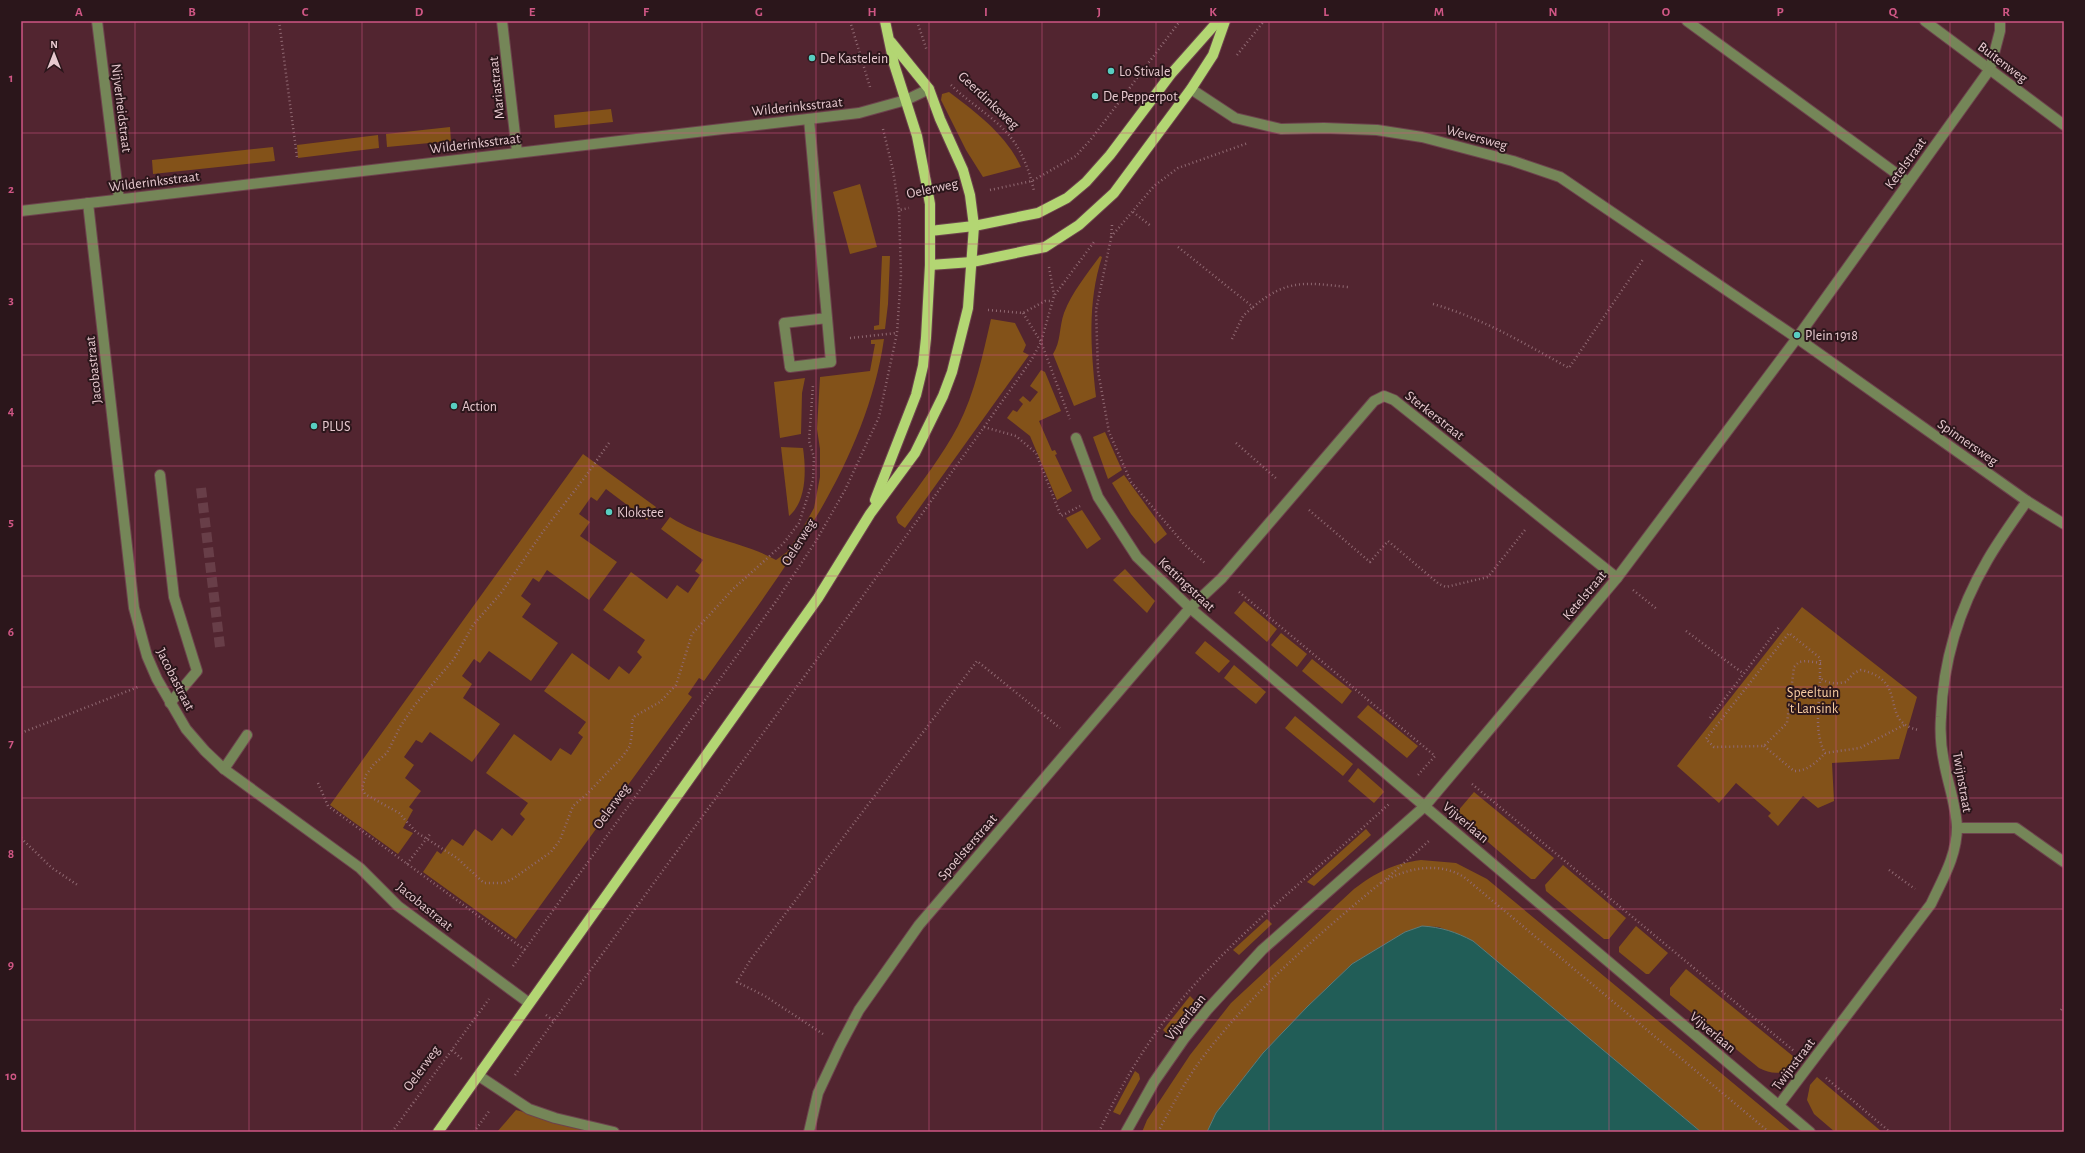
<svg xmlns="http://www.w3.org/2000/svg" width="2085" height="1153" font-family="'Alegreya Sans',sans-serif">
	<rect width="100%" height="100%" fill="#522530"/>
	<!-- green -->
	<g fill="#835219">
		<path d="M949,92C977,113 1006,135 1021,167L983,177L966,150L941,100L942,94Z"/>
		<polygon points="611,109 613,122 555,128 554,115"/>
		<polygon points="450,127 451,141 387,147 386,134"/>
		<polygon points="378,135 379,148 298,158 297,145"/>
		<polygon points="273,147 275,161 153,174 152,160"/>
		<polygon points="860,184 877,247 850,254 833,192"/>
		<polygon points="882,256 890,256 888,304 885,329 874,330 874,326 879,325"/>
		<path d="M1100,256L1102,257C1087,303 1091,350 1096,397L1074,406L1053,354C1061,342 1059,327 1064,313C1072,292 1087,274 1100,256Z"/>
		<path d="M991,319L1015,323L1026,345L1023,352L1029,355L905,528L898,523L896,517C918,487 941,458 958,426C975,393 983,354 991,319Z"/>
		<path d="M884,339C865,469 778,577 704,681L699,678L688,694L692,697L516,939L423,872L437,851L441,854L452,839L463,846L475,829L492,841L502,828L512,836L525,819L520,814L528,803L486,773L514,734L551,761L560,748L571,755L583,737L578,733L586,722L544,691L572,653L609,680L619,666L629,674L642,657L637,652L645,640L603,610L631,572L667,599L677,585L688,593L700,575L695,571L703,560L661,529L670,517C703,539 742,541 776,560L787,552L799,535L814,508L820,477V449L817,429L820,377L870,371L875,344H871V340Z"/>
		<polygon points="1041,370 1045,372 1061,411 1039,421 1052,451 1055,450 1057,454 1055,455 1072,491 1057,500 1030,436 1007,418 1013,410 1017,412 1023,404 1019,400 1023,396 1030,402 1038,392 1030,386"/>
		<polygon points="805,378 802,393 801,434 780,438 774,382"/>
		<polygon points="1105,432 1122,470 1108,479 1093,437"/>
		<path d="M781,447L803,448C806,469 807,501 789,516Z"/>
		<polygon points="583,454 656,507 647,520 606,489 597,501 591,497 579,514 590,522 580,536 617,562 589,600 547,570 539,582 533,578 521,596 531,604 522,617 558,643 531,681 489,651 480,663 474,659 462,676 472,684 463,698 500,724 472,762 430,732 422,743 416,740 404,757 414,765 405,778 421,791 409,807 413,810 403,828 413,833 398,854 330,805"/>
		<polygon points="1124,475 1167,534 1155,544 1131,514 1112,483"/>
		<polygon points="1082,510 1101,539 1087,549 1066,518"/>
		<polygon points="1125,569 1155,601 1147,613 1113,580"/>
		<polygon points="1244,601 1277,629 1267,642 1234,613"/>
		<polygon points="1802,607 1917,697 1899,759 1832,763 1834,801 1818,808 1803,796 1778,826 1768,816 1771,813 1736,783 1719,803 1677,766"/>
		<polygon points="1281,633 1307,654 1297,667 1271,645"/>
		<polygon points="1205,641 1230,661 1219,673 1195,653"/>
		<polygon points="1312,659 1352,691 1342,704 1302,671"/>
		<polygon points="1234,665 1266,692 1256,704 1224,678"/>
		<polygon points="1368,705 1418,746 1407,758 1357,717"/>
		<polygon points="1295,716 1353,764 1343,776 1285,728"/>
		<polygon points="1358,768 1382,789 1384,792 1374,803 1348,781"/>
		<polygon points="1474,792 1554,858 1535,879 1531,879 1459,817 1457,812"/>
		<polygon points="1366,829 1371,835 1314,886 1307,882"/>
		<path d="M1421,860L1456,863L1487,879L1792,1132H1701L1473,941L1439,927L1422,926L1405,932L1352,964L1307,1007L1263,1053L1216,1113L1207,1132H1142L1147,1120L1190,1055L1231,1003L1354,889C1377,872 1392,864 1421,860Z"/>
		<polygon points="1563,865 1626,918 1609,939 1604,939 1546,891 1545,885"/>
		<polygon points="1267,919 1272,924 1239,955 1233,950"/>
		<polygon points="1636,926 1668,953 1649,974 1646,974 1619,952 1619,947"/>
		<path d="M1686,969L1799,1061C1788,1074 1774,1076 1759,1068L1670,995V988Z"/>
		<polygon points="1190,996 1196,1002 1169,1036 1163,1030"/>
		<polygon points="1135,1071 1139,1074 1140,1079 1120,1115 1113,1112"/>
		<polygon points="1817,1077 1882,1132 1835,1132 1814,1114 1807,1100 1810,1085"/>
		<polygon points="516,1110 602,1132 497,1132"/>
	</g>
	<!-- water -->
	<path fill="#215d57" stroke="#5c7d7b" d="M1422,926C1441,927 1456,932 1473,941L1701,1132H1207L1216,1113L1263,1053L1307,1007L1352,964L1405,932Z"/>
	<g fill="none" stroke-linecap="round" stroke-linejoin="round">
		<!-- minor-tunnel -->
		<polyline stroke="#683e48" stroke-width="10" stroke-dasharray="10 5" stroke-linecap="butt" points="201,488 220,647"/>
		<defs>
			<g id="minor">
				<polyline points="97,21 119,199"/>
				<polyline points="502,21 517,152"/>
				<polyline points="1687,21 1908,182"/>
				<polyline points="1925,21 2064,125"/>
				<polyline points="1191,89 1235,118 1281,129 1324,128 1377,130 1422,137 1513,161 1560,177 1797,338 2027,501 2064,524"/>
				<polyline points="809,119 831,362 790,367 784,323 827,318"/>
				<polyline points="88,203 134,608 147,656 157,679 186,729 205,751 224,769 360,868 398,906 529,1003"/>
				<polyline points="21,211 859,113 906,100 929,89"/>
				<polyline points="1076,438 1098,497 1137,557 1190,608 1810,1132"/>
				<polyline points="160,475 174,597 197,671 170,703"/>
				<polyline points="224,769 247,735"/>
				<polyline points="1957,828 2016,828 2064,862"/>
				<polyline points="479,1076 529,1109 555,1118 614,1132"/>
				<path d="M1779,1105L1931,904C1942,880 1957,856 1957,827C1956,805 1948,784 1944,762C1941,748 1940,731 1941,717C1943,662 1959,609 1987,561C1999,540 2013,521 2027,501"/>
				<polyline points="809,1132 818,1093 840,1046 859,1010 919,925 1190,608 1222,578 1374,401 1384,396 1394,400 1617,578"/>
				<polyline points="1126,1132 1154,1082 1184,1039 1208,1009 1262,950 1425,806 1617,578 1797,338 1990,69 2000,31 2000,21"/>
			</g>
			<g id="major">
				<polyline points="930,231 974,226 1038,213 1067,198 1086,182 1110,155 1171,74 1218,21"/>
				<polyline points="930,265 972,262 1045,247 1079,225 1114,193 1191,89 1213,55 1225,21"/>
				<polyline points="875,500 916,395 923,366 926,338 930,265 930,204 926,182 917,136 894,64 885,21"/>
				<polyline points="438,1132 818,598 870,514 915,453 943,396 952,372 968,308 974,226 970,195 963,170 940,119 929,89 891,42"/>
			</g>
		</defs>
		<!-- minor casing -->
		<use href="#minor" stroke="#6d434d" stroke-width="12"/>
		<!-- major casing -->
		<use href="#major" stroke="#6d434d" stroke-width="12"/>
		<!-- path -->
		<g stroke="#906972" stroke-width="2.5" stroke-dasharray="1 3" stroke-linecap="butt">
			<polyline points="279,21 297,157"/>
			<polyline points="850,21 870,87"/>
			<polyline points="917,21 927,51"/>
			<polyline points="1237,55 1264,21"/>
			<path d="M951,85C968,102 991,115 1007,133C1021,148 1030,172 1034,191"/>
			<polyline points="883,129 893,170 899,210"/>
			<polyline points="990,190 1032,181 1076,156 1092,138 1180,21"/>
			<polyline points="1133,212 1151,226"/>
			<polyline points="1112,225 1111,238 1096,310 1098,371 1109,432 1131,482 1184,544 1206,564"/>
			<polyline points="1111,237 1154,186 1178,168 1248,143"/>
			<path d="M1178,247L1253,307C1288,278 1306,283 1348,287"/>
			<polyline points="1049,267 1054,295"/>
			<path d="M1433,304C1482,318 1525,344 1569,368L1644,258"/>
			<polyline points="988,310 1023,313 1045,301 1052,301"/>
			<polyline points="1023,313 1041,342 1070,419"/>
			<polyline points="850,338 897,333"/>
			<polyline points="1232,339 1243,316 1253,307"/>
			<polyline points="984,427 1016,436 1036,453 1061,516 1080,506"/>
			<polyline points="609,443 585,477 542,533 501,593 473,625 454,659 414,706 400,727 387,753 374,764 366,775 362,788 365,794 399,813 416,832 457,858 484,883 504,883 514,878 551,852 560,840 573,806 586,795 623,756 630,746 632,733 632,721 635,716 660,702 676,685 692,634 733,589 783,544 799,523 813,480 814,457 809,441 813,385"/>
			<polyline points="1236,443 1278,480"/>
			<polyline points="1309,510 1370,562 1388,541 1439,584 1446,587 1488,577 1525,530"/>
			<polyline points="1633,590 1658,610"/>
			<polyline points="1239,592 1435,756 1418,775"/>
			<polyline points="1686,631 1744,674"/>
			<path d="M1821,663L1806,661L1799,662L1794,667L1787,723L1764,746L1714,747L1706,739L1789,633L1820,658V678C1828,684 1836,684 1846,682L1854,673L1861,670C1911,681 1877,722 1919,730"/>
			<path d="M1820,678C1820,702 1813,731 1825,753L1860,748L1904,725"/>
			<polyline points="1710,718 1780,626"/>
			<polyline points="21,733 138,687"/>
			<path d="M1764,746L1794,771C1807,771 1816,763 1825,753"/>
			<polyline points="318,783 328,806 525,950"/>
			<polyline points="1472,784 1794,1051"/>
			<polyline points="21,838 52,868 79,886"/>
			<polyline points="407,864 431,833"/>
			<polyline points="1889,870 1915,889"/>
			<polyline points="1386,879 1430,840"/>
			<path d="M1381,883C1406,868 1438,861 1464,877L1769,1132"/>
			<polyline points="513,966 777,600 816,541 845,490 879,417 897,333 901,275 899,210 909,208"/>
			<polyline points="2061,1010 2064,1006"/>
			<polyline points="546,1015 554,1021"/>
			<polyline points="823,1034 765,996 737,982 751,959 977,661 1060,728"/>
			<polyline points="452,1050 463,1060"/>
			<path d="M515,1075C687,835 863,600 1032,359L1041,342L1054,296L1094,242"/>
			<polyline points="1826,1078 1890,1132"/>
			<polyline points="392,1132 489,999"/>
			<polyline points="474,1132 490,1110"/>
			<path d="M1099,1132C1122,1082 1152,1033 1188,992C1248,923 1322,866 1389,804"/>
			<path d="M1158,1132C1171,1108 1184,1083 1200,1061C1251,993 1316,936 1382,882"/>
		</g>
		<!-- minor -->
		<use href="#minor" stroke="#758658" stroke-width="10"/>
		<!-- major -->
		<use href="#major" stroke="#b3d673" stroke-width="10"/>
	</g>
	<!-- grid -->
	<path fill="none" stroke="#cf5684" stroke-width="1" stroke-opacity="0.55" d="M135,21V1132M249,21V1132M362,21V1132M476,21V1132M589,21V1132M702,21V1132M816,21V1132M929,21V1132M1042,21V1132M1156,21V1132M1269,21V1132M1383,21V1132M1496,21V1132M1609,21V1132M1723,21V1132M1836,21V1132M1950,21V1132M21,133H2064M21,244H2064M21,355H2064M21,466H2064M21,576H2064M21,687H2064M21,798H2064M21,909H2064M21,1020H2064"/>
	<!-- markers -->
	<g fill="#58cec1" stroke="#2b161b" stroke-width="1.5">
		<circle cx="812" cy="58" r="4"/>
		<circle cx="1111" cy="71" r="4"/>
		<circle cx="1095" cy="96" r="4"/>
		<circle cx="1797" cy="335" r="4"/>
		<circle cx="454" cy="406" r="4"/>
		<circle cx="314" cy="426" r="4"/>
		<circle cx="609" cy="512" r="4"/>
	</g>
	<g text-anchor="middle" stroke-width="4" stroke-linejoin="round" paint-order="stroke">
		<!-- poi labels -->
		<g font-size="14" fill="#e7c9cf" stroke="#2b161b" text-anchor="start">
			<text x="820" y="63">De Kastelein</text>
			<text x="1119" y="76">Lo Stivale</text>
			<text x="1103" y="101">De Pepperpot</text>
			<text x="1805" y="340">Plein 1918</text>
			<text x="462" y="411">Action</text>
			<text x="322" y="431">PLUS</text>
			<text x="617" y="517">Klokstee</text>
		</g>
		<!-- street labels -->
		<g font-size="14" fill="#e7c9cf" stroke="#2b161b">
			<text transform="translate(2003 62) rotate(37)" y="5">Buitenweg</text>
			<text transform="translate(496 88) rotate(-96)" y="5">Mariastraat</text>
			<text transform="translate(989 100) rotate(43)" y="5">Geerdinksweg</text>
			<text transform="translate(797 106) rotate(-6)" y="5">Wilderinksstraat</text>
			<text transform="translate(122 108) rotate(83)" y="5">Nijverheidstraat</text>
			<text transform="translate(1477 137) rotate(15)" y="5">Weversweg</text>
			<text transform="translate(475 143) rotate(-7)" y="5">Wilderinksstraat</text>
			<text transform="translate(1905 163) rotate(-54)" y="5">Ketelstraat</text>
			<text transform="translate(154 181) rotate(-7)" y="5">Wilderinksstraat</text>
			<text transform="translate(932 188) rotate(-12)" y="5">Oelerweg</text>
			<text transform="translate(93 370) rotate(-96)" y="5">Jacobastraat</text>
			<text transform="translate(1435 415) rotate(38)" y="5">Sterkerstraat</text>
			<text transform="translate(1968 442) rotate(35)" y="5">Spinnersweg</text>
			<text transform="translate(798 542) rotate(-58)" y="5">Oelerweg</text>
			<text transform="translate(1187 584) rotate(43)" y="5">Kettingstraat</text>
			<text transform="translate(1584 595) rotate(-50)" y="5">Ketelstraat</text>
			<text transform="translate(176 679) rotate(63)" y="5">Jacobastraat</text>
			<text transform="translate(1963 782) rotate(80)" y="5">Twijnstraat</text>
			<text transform="translate(611 806) rotate(-54)" y="5">Oelerweg</text>
			<text transform="translate(1466 822) rotate(40)" y="5">Vijverlaan</text>
			<text transform="translate(967 847) rotate(-49)" y="5">Spoelsterstraat</text>
			<text transform="translate(425 906) rotate(39)" y="5">Jacobastraat</text>
			<text transform="translate(1185 1017) rotate(-51)" y="5">Vijverlaan</text>
			<text transform="translate(1713 1032) rotate(40)" y="5">Vijverlaan</text>
			<text transform="translate(1793 1064) rotate(-53)" y="5">Twijnstraat</text>
			<text transform="translate(421 1068) rotate(-54)" y="5">Oelerweg</text>
		</g>
		<!-- park labels -->
		<g font-size="14" fill="#f8cca2" stroke="#2b161b">
			<text x="1813" y="697">Speeltuin<tspan x="1813" dy="16">'t Lansink</tspan></text>
		</g>
	</g>
	<!-- border -->
	<rect width="2085" height="1153" fill="none" stroke="#2b161b" stroke-width="44"/>
	<!-- north arrow -->
	<g transform="translate(54 54)" stroke="#2b161b" stroke-width="3" paint-order="stroke">
	<path d="M0-3L7 15L0 10L-7 15Z" fill="#e7c9cf"/>
	<text y="-6" font-size="11" font-weight="bold" text-anchor="middle" fill="#e7c9cf">N</text>
	</g>
	<rect x="22" y="22" width="2041" height="1109" fill="none" stroke="#cf5684" stroke-width="1.5"/>
	<g font-size="13" text-anchor="middle" font-weight="bold" fill="#cf5684">
		<text x="79" y="16">A</text>
		<text x="192" y="16">B</text>
		<text x="305" y="16">C</text>
		<text x="419" y="16">D</text>
		<text x="532" y="16">E</text>
		<text x="646" y="16">F</text>
		<text x="759" y="16">G</text>
		<text x="872" y="16">H</text>
		<text x="986" y="16">I</text>
		<text x="1099" y="16">J</text>
		<text x="1213" y="16">K</text>
		<text x="1326" y="16">L</text>
		<text x="1439" y="16">M</text>
		<text x="1553" y="16">N</text>
		<text x="1666" y="16">O</text>
		<text x="1780" y="16">P</text>
		<text x="1893" y="16">Q</text>
		<text x="2006" y="16">R</text>
		<text x="11" y="82">1</text>
		<text x="11" y="193">2</text>
		<text x="11" y="304">3</text>
		<text x="11" y="415">4</text>
		<text x="11" y="526">5</text>
		<text x="11" y="636">6</text>
		<text x="11" y="747">7</text>
		<text x="11" y="858">8</text>
		<text x="11" y="969">9</text>
		<text x="11" y="1080">10</text>
	</g>
</svg>
